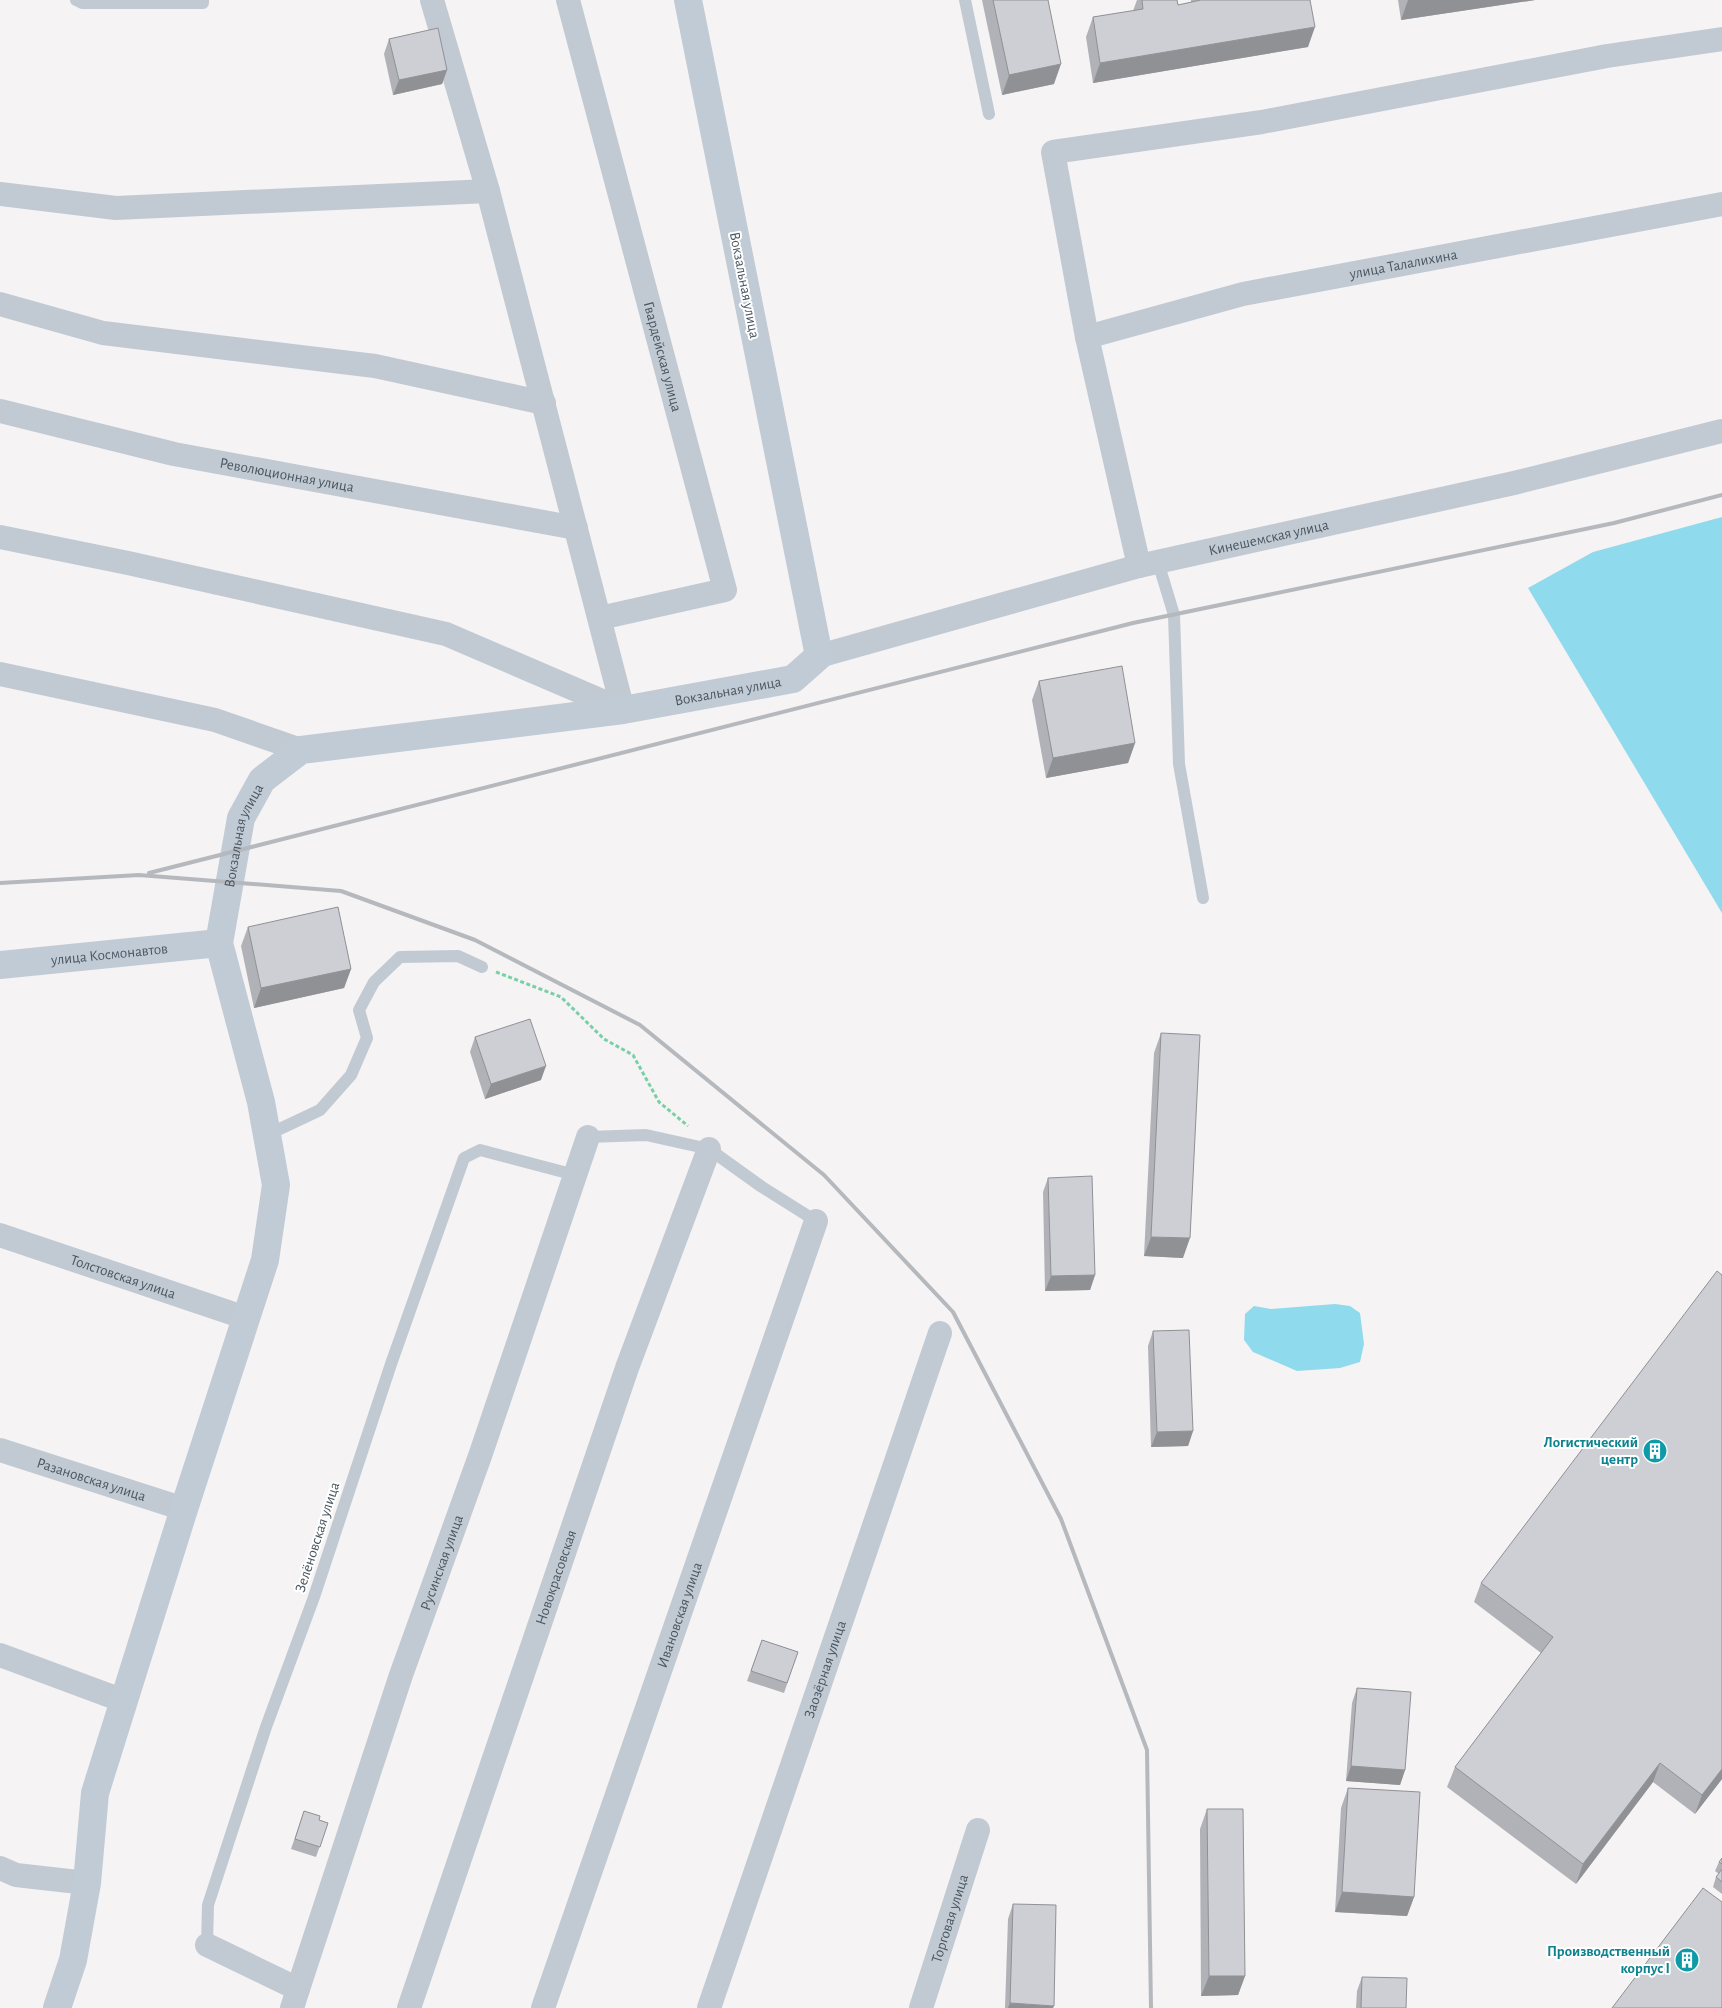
<svg xmlns="http://www.w3.org/2000/svg" width="1722" height="2008" font-family="'Alegreya Sans',sans-serif">
	<rect width="100%" height="100%" fill="#f5f3f3"/>
	<!-- water -->
	<g fill="#90daee">
		<polygon points="1722,517 1722,913 1528,588 1593,552"/>
		<polygon points="1335,1304 1350,1306 1360,1313 1364,1344 1360,1362 1340,1368 1297,1371 1253,1352 1244,1340 1245,1314 1254,1306 1271,1309"/>
	</g>
	<g fill="none" stroke-linecap="round" stroke-linejoin="round">
		<!-- path -->
		<polyline stroke="#7ad0a6" stroke-width="3" stroke-dasharray="4 2.5" stroke-linecap="butt" points="496,972 561,997 604,1039 633,1055 659,1102 688,1126"/>
		<!-- lane -->
		<g stroke="#c1cad2" stroke-width="12">
			<polyline points="76,0 82,3 203,3 203,0"/>
			<polyline points="965,0 989,114"/>
			<polyline points="1158,562 1174,615 1179,764 1203,898"/>
			<polyline points="267,1135 320,1110 351,1075 367,1038 359,1010 374,982 400,957 458,956 482,967"/>
			<polyline points="588,1137 646,1135 709,1149 762,1187 816,1221"/>
			<polyline points="207,1945 208,1905 266,1727 314,1597 391,1364 464,1158 480,1150 575,1175"/>
		</g>
		<!-- street -->
		<g stroke="#c1cad2" stroke-width="24">
			<polyline points="432,0 488,191 623,710"/>
			<path id="s1" d="M568,0L725,590L600,618"/>
			<polyline points="0,194 116,208 488,191"/>
			<polyline points="0,304 103,333 375,366 544,403"/>
			<path id="s2" d="M1087,337L1243,294L1722,204"/>
			<path id="s3" d="M0,411L174,454L576,528"/>
			<polyline points="0,537 128,563 446,634 623,710"/>
			<polyline points="1139,566 1087,337 1053,152 1262,122 1607,56 1722,39"/>
			<path id="s4" d="M819,656L1139,566L1514,483L1722,431"/>
			<polyline points="0,674 215,720 301,750"/>
			<path id="s5" d="M0,1235L246,1318"/>
			<path id="s6" d="M0,1450L184,1509"/>
			<polyline points="0,1655 124,1701"/>
			<polyline points="0,1868 16,1875 87,1883"/>
			<polyline points="207,1945 298,1989 292,2008"/>
			<path id="s7" d="M298,1989L401,1675L480,1456L588,1137"/>
			<path id="s8" d="M409,2008L627,1368L709,1149"/>
			<path id="s9" d="M543,2008L816,1221"/>
			<path id="s10" d="M709,2008L940,1333"/>
			<path id="s11" d="M921,2008L978,1830"/>
		</g>
		<!-- secondary -->
		<g stroke="#c1cbd6" stroke-width="28">
			<path id="s12" d="M0,965L219,943"/>
			<path id="s13" d="M57,2008L73,1960L87,1883L95,1793L184,1509L265,1260L276,1185L261,1102L219,943L241,818L262,780L301,750L623,710L793,679L819,656L688,0"/>
		</g>
		<!-- rail -->
		<g stroke="#b5b8bd" stroke-width="4">
			<polyline points="149,873 1133,623 1614,523 1722,495"/>
			<polyline points="0,883 139,875 341,891 475,940 640,1025 824,1175 953,1312 1061,1519 1147,1750 1151,2008"/>
		</g>
	</g>
	<!-- wall -->
	<g fill="#b0b2b7">
		<polygon points="982,0 1048,0 1054,84 1002,95"/>
		<polygon points="1137,0 1177,0 1178,5 1191,2 1191,0 1310,0 1308,47 1093,83 1086,37 1093,17 1133,11"/>
		<polygon points="1398,0 1535,0 1401,20"/>
		<polygon points="389,39 447,70 442,84 393,95 384,54"/>
		<polygon points="1039,681 1135,743 1128,763 1046,778 1032,700"/>
		<polygon points="248,927 351,969 344,988 254,1008 241,946"/>
		<polygon points="1161,1033 1183,1258 1144,1256 1154,1053"/>
		<polygon points="475,1037 541,1080 485,1099 470,1052"/>
		<polygon points="1048,1178 1095,1275 1090,1290 1045,1291 1043,1192"/>
		<polygon points="1722,1275 1722,1779 1695,1814 1653,1782 1576,1884 1447,1787 1455,1767 1541,1653 1474,1602 1481,1583"/>
		<polygon points="1153,1331 1193,1431 1188,1446 1151,1447 1148,1346"/>
		<polygon points="762,1640 798,1652 784,1693 747,1681"/>
		<polygon points="1357,1688 1405,1770 1400,1785 1346,1781 1352,1703"/>
		<polygon points="1348,1788 1414,1897 1407,1916 1335,1912 1341,1808"/>
		<polygon points="1207,1809 1245,1976 1238,1995 1201,1996 1200,1829"/>
		<polygon points="304,1811 319,1820 328,1823 316,1857 291,1849"/>
		<polygon points="1722,1858 1722,1894 1713,1887 1716,1877 1719,1874 1715,1871 1719,1862"/>
		<polygon points="1013,1904 1053,2008 1005,2008 1008,1919"/>
		<polygon points="1362,1977 1406,2008 1356,2008 1357,1991"/>
	</g>
	<!-- shaded-wall -->
	<g fill="#909195">
		<polygon points="1408,0 1535,0 1401,20"/>
		<polygon points="1315,27 1308,47 1093,83 1100,63"/>
		<polygon points="1061,64 1054,84 1002,95 1009,75"/>
		<polygon points="447,70 442,84 393,95 399,80"/>
		<polygon points="1135,743 1128,763 1046,778 1053,758"/>
		<polygon points="351,969 344,988 254,1008 261,988"/>
		<polygon points="546,1066 541,1080 485,1099 491,1084"/>
		<polygon points="1151,1237 1190,1238 1183,1258 1144,1256"/>
		<polygon points="1095,1275 1090,1290 1045,1291 1051,1276"/>
		<polygon points="1193,1431 1188,1446 1151,1447 1157,1432"/>
		<polygon points="1660,1763 1653,1782 1576,1884 1583,1864"/>
		<polygon points="1351,1766 1405,1770 1400,1785 1346,1781"/>
		<polygon points="1722,1769 1722,1779 1695,1814 1702,1795"/>
		<polygon points="1342,1892 1414,1897 1407,1916 1335,1912"/>
		<polygon points="1209,1976 1245,1976 1238,1995 1201,1996"/>
		<polygon points="1010,2003 1054,2006 1053,2008 1008,2008"/>
	</g>
	<!-- building -->
	<g fill="#cdcfd5" stroke="#909195">
		<polygon points="993,0 1048,0 1061,64 1009,75"/>
		<polygon points="1142,0 1177,0 1178,5 1201,0 1310,0 1315,27 1100,63 1093,17 1143,9"/>
		<polygon points="438,28 447,70 399,80 389,39"/>
		<polygon points="1122,666 1135,743 1053,758 1039,681"/>
		<polygon points="338,907 351,969 261,988 248,927"/>
		<polygon points="530,1019 546,1066 491,1084 475,1037"/>
		<polygon points="1161,1033 1200,1035 1190,1238 1151,1237"/>
		<polygon points="1092,1176 1095,1275 1051,1276 1048,1178"/>
		<polygon points="1717,1271 1722,1275 1722,1769 1702,1795 1660,1763 1583,1864 1455,1767 1553,1637 1481,1583"/>
		<polygon points="1189,1330 1193,1431 1157,1432 1153,1331"/>
		<polygon points="762,1640 798,1652 787,1683 751,1671"/>
		<polygon points="1357,1688 1411,1692 1405,1770 1351,1766"/>
		<polygon points="1348,1788 1420,1792 1414,1897 1342,1892"/>
		<polygon points="1207,1809 1243,1809 1245,1976 1209,1976"/>
		<polygon points="304,1811 320,1816 319,1820 328,1823 320,1847 295,1839"/>
		<polygon points="1722,1858 1722,1864 1719,1862"/>
		<polygon points="1722,1869 1722,1882 1716,1877"/>
		<polygon points="1703,1888 1722,1902 1722,2008 1612,2008"/>
		<polygon points="1013,1904 1056,1905 1054,2006 1010,2003"/>
		<polygon points="1362,1977 1407,1978 1406,2008 1361,2008"/>
	</g>
	<!-- icons -->
	<defs>
		<symbol id="building-disc" viewBox="-11 -11 22 22"><circle r="9.5" fill="#0f9aa8" stroke="#fff"/><path d="M-4-6H4V6H1V3H-1V6H-4ZM-2.5-4.3h1.7v1.8h-1.7ZM.8-4.3h1.7v1.8H.8ZM-2.5-1h1.7V.8h-1.7ZM.8-1h1.7V.8H.8Z" fill="#fff"/></symbol>
	</defs>
	<g fill-rule="evenodd">
		<use href="#building-disc" x="1641" y="1437" width="28" height="28"/>
		<use href="#building-disc" x="1673" y="1946" width="28" height="28"/>
	</g>
	<g text-anchor="middle" stroke-width="4" stroke-linejoin="round" paint-order="stroke">
		<!-- street labels -->
		<g font-size="15" fill="#4a5661" stroke="#fff">
			<text dy="5" stroke="none"><textPath href="#s2" startOffset="325">улица Талалихина</textPath></text>
			<text transform="translate(745 285) rotate(79)" y="5">Вокзальная улица</text>
			<text dy="5" stroke="none"><textPath href="#s1" startOffset="369">Гвардейская улица</textPath></text>
			<text dy="5" stroke="none"><textPath href="#s3" startOffset="294">Революционная улица</textPath></text>
			<text dy="5" stroke="none"><textPath href="#s4" startOffset="465">Кинешемская улица</textPath></text>
			<text dy="5" stroke="none"><textPath href="#s13" startOffset="1754">Вокзальная улица</textPath></text>
			<text dy="5" stroke="none"><textPath href="#s13" startOffset="1214">Вокзальная улица</textPath></text>
			<text dy="5" stroke="none"><textPath href="#s12" startOffset="110">улица Космонавтов</textPath></text>
			<text dy="5" stroke="none"><textPath href="#s5" startOffset="130">Толстовская улица</textPath></text>
			<text dy="5" stroke="none"><textPath href="#s6" startOffset="96">Разановская улица</textPath></text>
			<text transform="translate(317 1537) rotate(-72)" y="5">Зелёновская улица</text>
			<text dy="5" stroke="none"><textPath href="#s7" startOffset="450">Русинская улица</textPath></text>
			<text dy="5" stroke="none"><textPath href="#s8" startOffset="455">Новокрасовская</textPath></text>
			<text dy="5" stroke="none"><textPath href="#s9" startOffset="416">Ивановская улица</textPath></text>
			<text dy="5" stroke="none"><textPath href="#s10" startOffset="358">Заозёрная улица</textPath></text>
			<text dy="5" stroke="none"><textPath href="#s11" startOffset="94">Торговая улица</textPath></text>
		</g>
		<!-- culture labels -->
		<g font-size="15" font-weight="bold" fill="#0d838f" stroke="#fff" text-anchor="end">
			<text x="1638" y="1447">Логистический<tspan x="1638" dy="17">центр</tspan></text>
			<text x="1670" y="1956">Производственный<tspan x="1670" dy="17">корпус I</tspan></text>
		</g>
	</g>
</svg>
